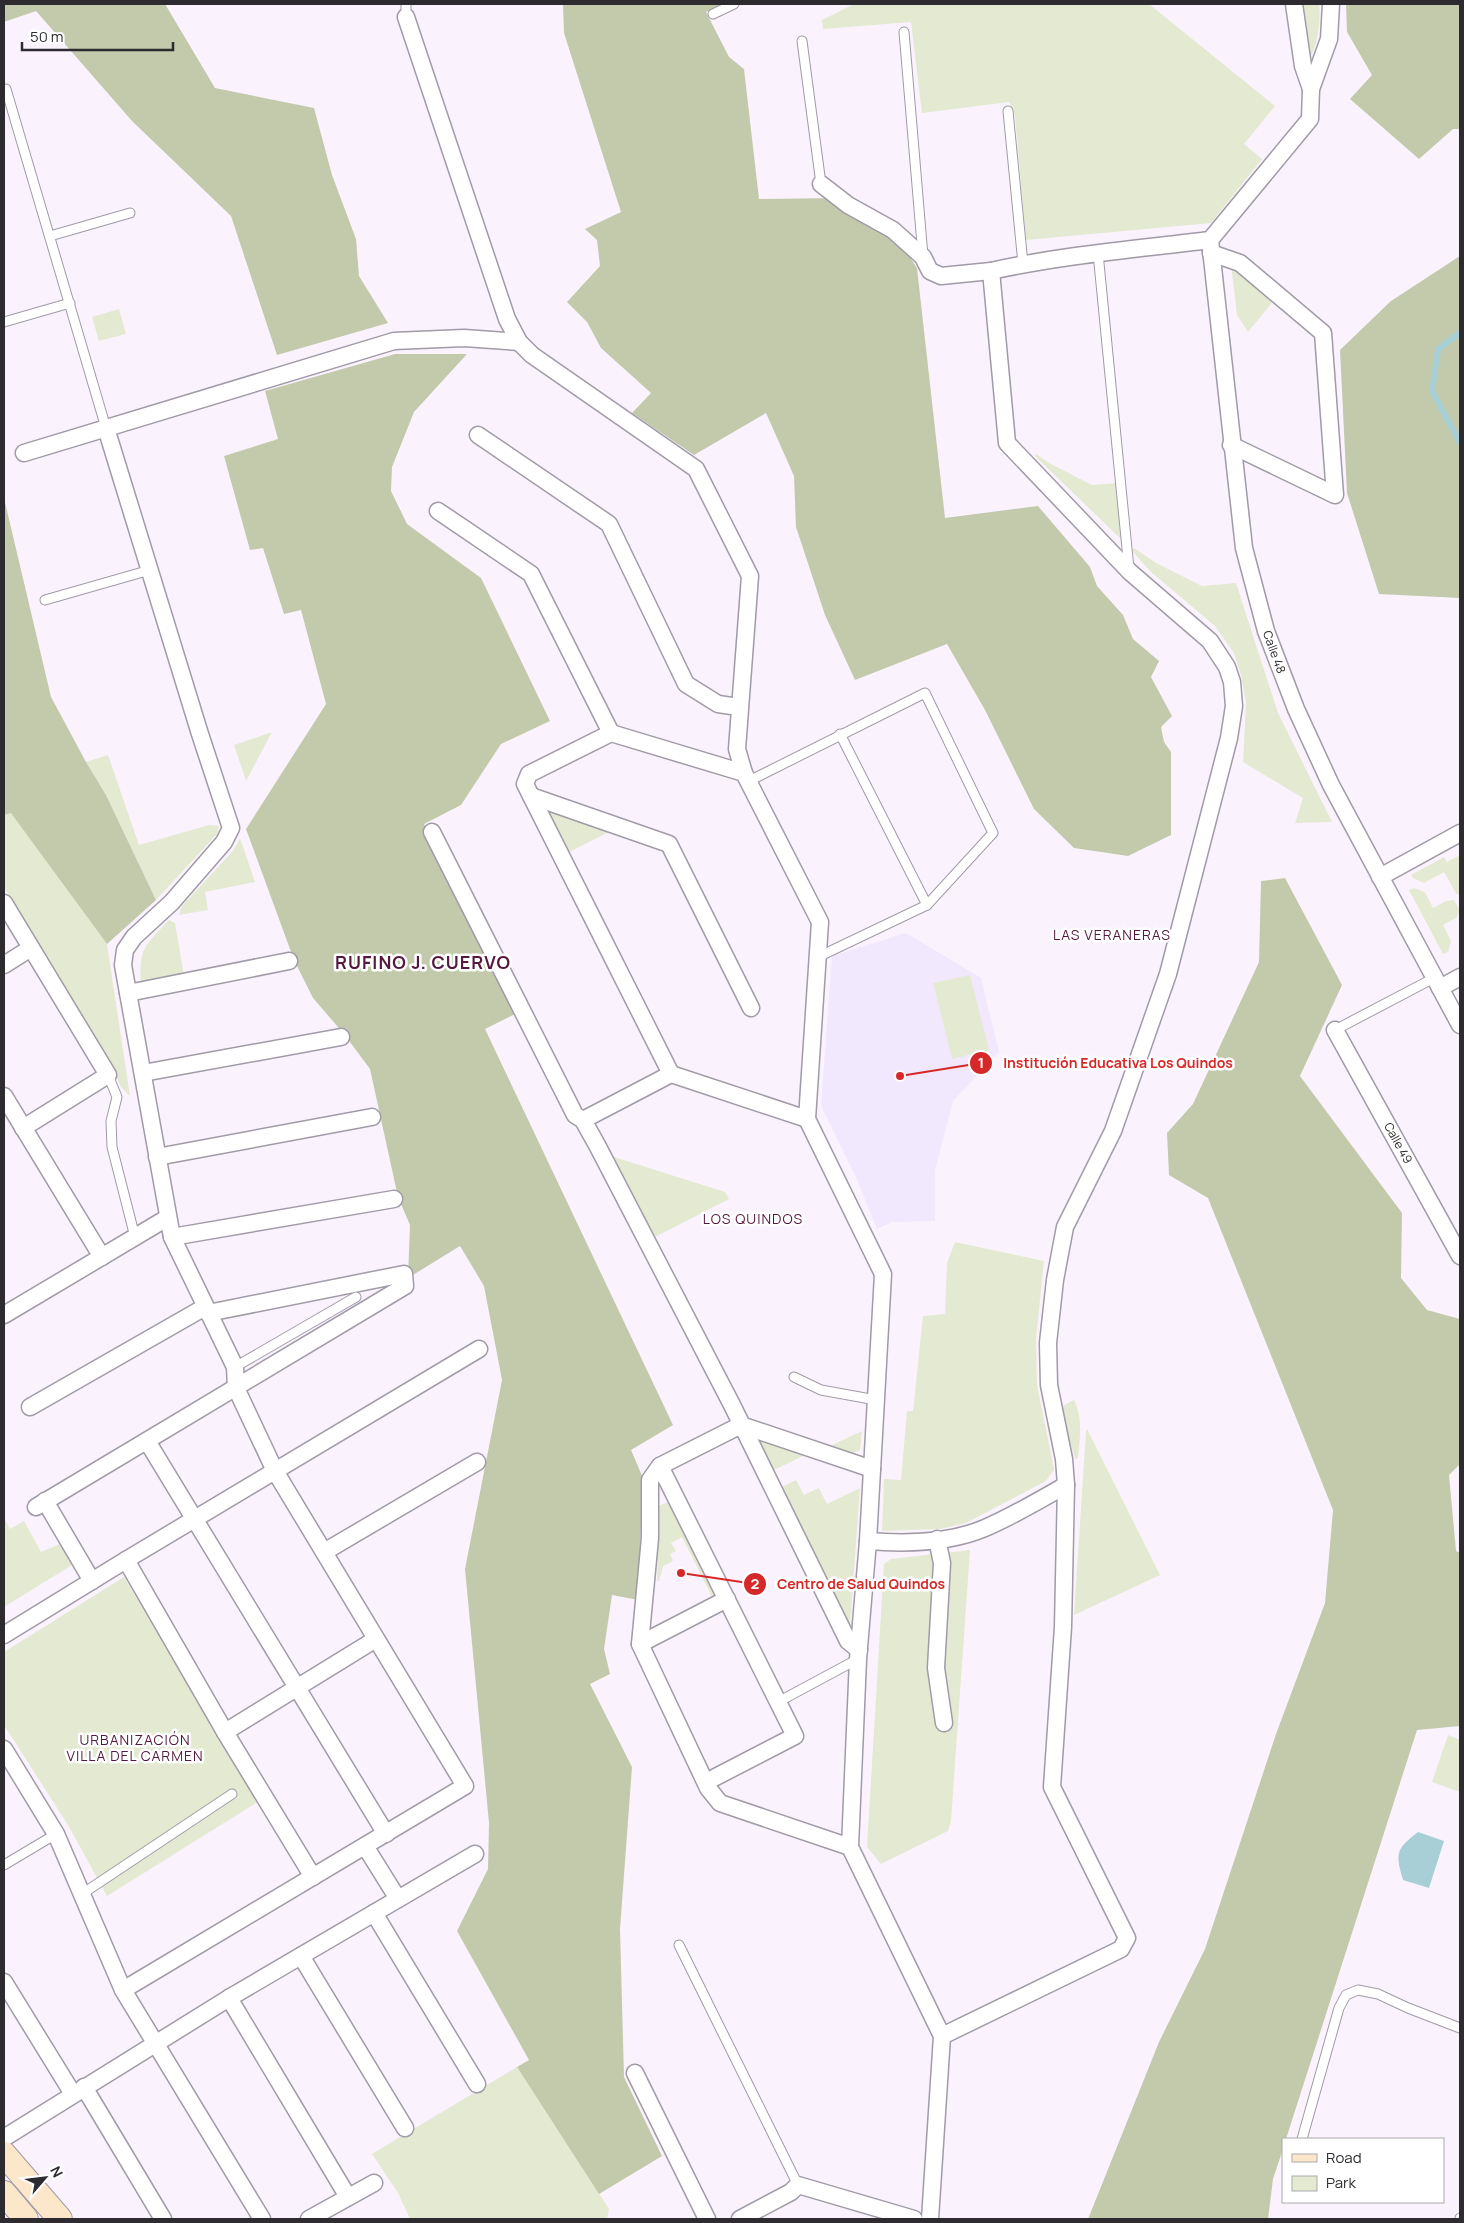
<svg xmlns="http://www.w3.org/2000/svg" width="1464" height="2223" font-family="Manrope,sans-serif">
	<rect width="100%" height="100%" fill="#faf3fe"/>
	<!-- education -->
	<polygon fill="#f1e8fd" points="906,933 981,978 999,1052 953,1101 935,1170 935,1221 892,1222 877,1229 856,1177 821,1106 832,956"/>
	<!-- green -->
	<g fill="#e3ead1">
		<polygon points="854,4 1149,4 1275,106 1244,144 1262,159 1211,223 1026,240 1015,116 1009,102 922,113 911,22 823,29 822,20"/>
		<path d="M1300,4H1319C1321,18 1318,49 1308,60L1305,26Z"/>
		<polygon points="1231,264 1275,299 1248,332 1237,315"/>
		<polygon points="119,309 126,334 99,341 92,317"/>
		<polygon points="1036,454 1049,463 1092,485 1118,483 1121,539 1035,456"/>
		<polygon points="1134,548 1156,563 1202,586 1236,583 1278,713 1332,822 1295,823 1303,798 1243,762 1246,702 1241,675 1234,653 1215,626 1151,572 1132,551"/>
		<polygon points="272,732 246,781 234,745"/>
		<polygon points="108,755 139,845 209,825 219,826 217,834 156,900 106,795 86,762"/>
		<polygon points="551,808 611,831 569,852 548,811"/>
		<polygon points="11,812 107,944 130,1096 121,1087 115,1074 4,887 4,815"/>
		<polygon points="240,838 255,882 205,892 208,910 179,915 182,906 233,851"/>
		<polygon points="1460,855 1460,893 1457,895 1444,872 1424,883 1413,878 1411,875 1444,857 1447,862"/>
		<polygon points="1414,888 1425,892 1433,908 1446,901 1454,900 1460,911 1456,918 1443,925 1451,941 1448,952 1443,954 1409,890"/>
		<path d="M169,920L175,923L184,976L141,985C139,947 144,947 169,920Z"/>
		<polygon points="970,975 989,1050 952,1059 933,983"/>
		<polygon points="611,1156 725,1192 729,1199 657,1236 651,1235"/>
		<polygon points="955,1242 1044,1261 1036,1339 1037,1385 1054,1469 1046,1481 966,1523 940,1529 882,1531 884,1479 901,1480 907,1411 913,1411 923,1316 945,1314 947,1263"/>
		<path d="M1074,1400C1083,1418 1080,1438 1078,1458L1075,1459L1061,1407Z"/>
		<polygon points="1087,1429 1160,1575 1074,1615 1086,1432"/>
		<polygon points="862,1431 860,1450 853,1453 828,1447"/>
		<polygon points="755,1439 805,1455 772,1471"/>
		<polygon points="796,1480 804,1495 819,1488 827,1504 860,1488 850,1626 780,1488"/>
		<polygon points="672,1500 720,1599 681,1619 679,1614 712,1597 682,1537 671,1543 676,1551 670,1554 673,1561 663,1566 659,1581 657,1581 659,1506"/>
		<polygon points="4,1518 10,1529 24,1521 41,1552 60,1544 72,1565 4,1607"/>
		<polygon points="970,1550 951,1821 948,1831 881,1864 867,1847 884,1564 891,1559"/>
		<polygon points="124,1577 259,1801 107,1896 68,1825 4,1725 4,1652"/>
		<polygon points="1448,1735 1460,1740 1460,1792 1432,1782"/>
		<polygon points="517,2067 609,2209 607,2219 410,2219 398,2193 372,2154"/>
	</g>
	<!-- forest -->
	<g fill="#c2caab">
		<polygon points="4,4 165,4 215,88 314,108 332,175 356,239 359,276 388,323 277,355 231,216 132,121 36,11 4,22"/>
		<polygon points="563,4 723,4 706,12 729,57 744,69 759,199 840,198 892,230 917,268 945,518 1038,506 1090,567 1097,586 1123,615 1133,639 1159,661 1151,677 1172,716 1161,727 1164,742 1171,752 1171,835 1128,856 1074,848 1034,809 985,710 947,644 855,680 825,615 796,527 794,476 766,413 694,455 632,413 651,393 601,348 587,322 567,302 600,266 597,240 585,229 621,212 564,33"/>
		<polygon points="1346,4 1460,4 1460,129 1453,129 1419,159 1350,99 1372,75 1347,32"/>
		<polygon points="1460,256 1460,598 1379,594 1347,493 1340,350 1391,301"/>
		<polygon points="395,354 467,354 414,412 392,467 391,491 407,524 481,578 550,721 501,744 461,805 424,824 515,1014 485,1029 673,1425 631,1450 643,1478 638,1600 612,1595 604,1649 610,1674 590,1684 632,1767 620,1929 624,2077 662,2156 599,2194 517,2067 529,2060 457,1931 488,1869 489,1823 465,1569 502,1380 484,1286 460,1246 408,1278 410,1225 398,1197 370,1069 344,1034 313,998 294,960 246,829 326,704 301,610 284,614 263,548 250,550 224,456 278,439 265,391"/>
		<polygon points="4,498 51,697 86,762 106,795 156,900 107,944 11,813 4,815"/>
		<polygon points="1285,878 1342,985 1300,1076 1402,1213 1401,1278 1427,1310 1460,1319 1460,1464 1449,1475 1456,1551 1460,1553 1460,1726 1417,1730 1286,2139 1283,2139 1283,2149 1273,2179 1268,2219 1088,2219 1159,2042 1205,1949 1276,1734 1325,1603 1333,1510 1208,1198 1169,1175 1167,1133 1193,1104 1259,962 1261,881"/>
	</g>
	<!-- water -->
	<path fill="#a7cfd5" d="M1418,1832L1444,1841L1429,1888L1403,1880C1395,1853 1396,1849 1418,1832Z"/>
	<g fill="none" stroke-linecap="round" stroke-linejoin="round">
		<!-- stream -->
		<polyline stroke="#a7cfd5" stroke-width="6" points="1460,333 1438,349 1432,391 1460,443"/>
		<defs>
			<g id="lane">
				<polyline points="713,14 734,4"/>
				<polyline points="406,17 406,4"/>
				<polyline points="904,32 923,256"/>
				<polyline points="802,41 821,184"/>
				<polyline points="6,89 106,428"/>
				<polyline points="1008,111 1023,264"/>
				<polyline points="50,236 130,213"/>
				<polyline points="1098,253 1129,569"/>
				<polyline points="4,322 70,303"/>
				<polyline points="45,600 150,570"/>
				<polyline points="840,734 927,905"/>
				<polyline points="749,781 925,693 993,833 927,905 818,957"/>
				<polyline points="1335,1030 1434,978"/>
				<polyline points="108,1075 117,1097 111,1121 112,1147 135,1237"/>
				<polyline points="235,1367 356,1297"/>
				<polyline points="794,1377 821,1390 876,1400"/>
				<polyline points="778,1702 858,1659"/>
				<polyline points="4,1865 56,1834"/>
				<polyline points="82,1894 232,1794"/>
				<polyline points="679,1945 798,2185"/>
				<polyline points="1302,2139 1339,2008 1346,1995 1358,1990 1378,1994 1408,2008 1460,2028"/>
				<polyline points="1460,2219 1460,2218"/>
			</g>
			<g id="street">
				<polyline points="1294,4 1303,66 1311,89"/>
				<polyline points="406,17 507,319 519,342 532,355 696,469 750,576 737,749 744,773 820,922 807,1119 883,1274 868,1541 858,1659 850,1847 942,2036 930,2219"/>
				<polyline points="821,184 848,205 893,230 923,257 930,271 941,276 991,271"/>
				<polyline points="1210,240 1244,548 1266,631 1296,709 1331,785 1460,1025"/>
				<polyline points="1211,253 1240,263 1323,333 1335,495 1231,445"/>
				<polyline points="106,428 200,734 231,828 224,842 172,902 134,937 125,950 123,965 172,1237 235,1367 236,1388 275,1471 465,1786 123,1990"/>
				<polyline points="478,435 609,524 686,684 718,704 739,707"/>
				<polyline points="24,453 394,341 464,338 519,342"/>
				<polyline points="438,511 531,574 611,733"/>
				<polyline points="744,773 611,733 529,774 525,784 671,1074 807,1119"/>
				<polyline points="531,796 669,844 751,1008"/>
				<polyline points="432,832 575,1115 583,1120 597,1145 732,1405 848,1641 859,1650"/>
				<polyline points="1380,877 1460,833"/>
				<polyline points="4,903 108,1075 23,1128"/>
				<polyline points="4,965 31,948"/>
				<polyline points="1440,988 1460,977"/>
				<polyline points="128,993 289,961"/>
				<polyline points="1335,1030 1460,1256"/>
				<polyline points="143,1073 341,1037"/>
				<polyline points="4,1096 102,1257"/>
				<polyline points="583,1120 671,1074"/>
				<polyline points="157,1157 372,1117"/>
				<polyline points="172,1237 394,1199"/>
				<polyline points="4,1315 167,1218"/>
				<polyline points="30,1407 205,1307"/>
				<polyline points="147,1441 386,1834"/>
				<polyline points="660,1466 795,1736 706,1782"/>
				<polyline points="45,1501 92,1581"/>
				<polyline points="36,1507 405,1286 404,1274 208,1313"/>
				<polyline points="937,1539 942,1563 936,1668 944,1723"/>
				<path d="M868,1541C905,1544 950,1543 985,1528C1013,1516 1040,1500 1066,1485"/>
				<polyline points="324,1552 477,1462"/>
				<polyline points="126,1560 225,1732 313,1877"/>
				<polyline points="4,1635 126,1560 479,1349"/>
				<polyline points="640,1644 727,1599"/>
				<polyline points="225,1732 376,1639"/>
				<polyline points="4,1749 56,1834 123,1990 262,2219"/>
				<polyline points="365,1846 398,1899"/>
				<polyline points="850,1847 720,1803 708,1788 640,1644 650,1538 650,1480 660,1466 741,1425 872,1469"/>
				<polyline points="374,1913 477,2084"/>
				<polyline points="301,1956 405,2128"/>
				<polyline points="4,1982 73,2094"/>
				<polyline points="229,1998 348,2197"/>
				<path d="M942,2036L1121,1949L1127,1938L1052,1787L1063,1627L1066,1485L1064,1459L1049,1385L1048,1343L1055,1280L1065,1227L1113,1131L1168,974L1229,738L1234,706L1232,682L1227,667L1210,641L1130,572L1007,443L991,271C1063,255 1137,249 1210,240L1310,119L1311,89L1329,39L1331,4"/>
				<polyline points="635,2073 707,2219"/>
				<polyline points="84,2087 163,2219"/>
				<polyline points="4,2138 229,1998 475,1854"/>
				<polyline points="309,2219 374,2183"/>
				<polyline points="740,2219 791,2192 798,2185 914,2219"/>
			</g>
			<g id="secondary">
				<polyline points="4,2154 60,2219"/>
				<polyline points="4,2193 26,2219"/>
			</g>
		</defs>
		<!-- lane casing -->
		<use href="#lane" stroke="#a19aa7" stroke-width="11"/>
		<!-- street casing -->
		<use href="#street" stroke="#a19aa7" stroke-width="19"/>
		<!-- secondary casing -->
		<use href="#secondary" stroke="#a19aa7" stroke-width="26"/>
		<!-- lane -->
		<use href="#lane" stroke="#fff" stroke-width="9"/>
		<!-- street -->
		<use href="#street" stroke="#fff" stroke-width="16"/>
		<!-- secondary -->
		<use href="#secondary" stroke="#fce7ca" stroke-width="24"/>
	</g>
	<g text-anchor="middle" stroke-width="5" stroke-linejoin="round" paint-order="stroke">
		<!-- street labels -->
		<g font-size="12" fill="#2e2b30" stroke="#fff">
			<text transform="translate(1274 652) rotate(70)" y="4">Calle 48</text>
			<text transform="translate(1398 1143) rotate(61)" y="4">Calle 49</text>
		</g>
		<!-- neighbourhood labels -->
		<g font-size="14" letter-spacing="1" fill="#55193f" stroke="#fff">
			<text x="1112" y="940">LAS VERANERAS</text>
			<text x="753" y="1224">LOS QUINDOS</text>
			<text x="135" y="1745">URBANIZACIÓN<tspan x="135" dy="16">VILLA DEL CARMEN</tspan></text>
		</g>
		<!-- district labels -->
		<g font-size="18" font-weight="bold" letter-spacing="1" fill="#55193f" stroke="#fff">
			<text x="423" y="969">RUFINO J. CUERVO</text>
		</g>
	</g>
	<!-- callouts -->
	<path fill="none" stroke="#d62828" stroke-width="2" d="M900 1076L981 1063M681 1573L755 1584"/>
	<g fill="#d62828" stroke="#fff" stroke-width="2">
		<circle cx="900" cy="1076" r="5"/>
		<circle cx="681" cy="1573" r="5"/>
		<circle cx="981" cy="1063" r="12"/>
		<circle cx="755" cy="1584" r="12"/>
	</g>
	<g font-size="15" text-anchor="middle" font-weight="bold" fill="#fff">
		<text x="981" y="1068">1</text>
		<text x="755" y="1589">2</text>
	</g>
	<g font-size="14" text-anchor="middle" font-weight="bold" fill="#d62828" stroke="#fff" stroke-width="5" stroke-linejoin="round" paint-order="stroke">
		<text x="1118" y="1068">Institución Educativa Los Quindos</text>
		<text x="861" y="1589">Centro de Salud Quindos</text>
	</g>
	<!-- border -->
	<rect width="1464" height="2223" fill="none" stroke="#2e2b30" stroke-width="10"/>
	<!-- legend -->
	<rect x="1282" y="2138" width="162" height="65" fill="#ffffff" stroke="#abaaac"/>
	<rect x="1292" y="2154" width="25" height="8" fill="#fce7ca" stroke="#abaaac"/>
	<text x="1326" y="2163" font-size="15" fill="#2e2b30">Road</text>
	<rect x="1292" y="2176" width="25" height="15" fill="#e3ead1" stroke="#abaaac"/>
	<text x="1326" y="2188" font-size="15" fill="#2e2b30">Park</text>
	<!-- north arrow -->
	<g transform="translate(45 2178) rotate(62)" stroke="#ffffff" stroke-width="4" paint-order="stroke">
	<path d="M0-4L9 19L0 12L-9 19Z" fill="#2e2b30"/>
	<text y="-8" font-size="14" font-weight="bold" text-anchor="middle" fill="#2e2b30">N</text>
	</g>
	<!-- scale -->
	<path d="M22 42v8h151v-8" fill="none" stroke="#2e2b30" stroke-width="2.5"/>
	<text x="30" y="42" font-size="15" fill="#2e2b30" stroke="#ffffff" stroke-width="4" paint-order="stroke">50 m</text>
</svg>
